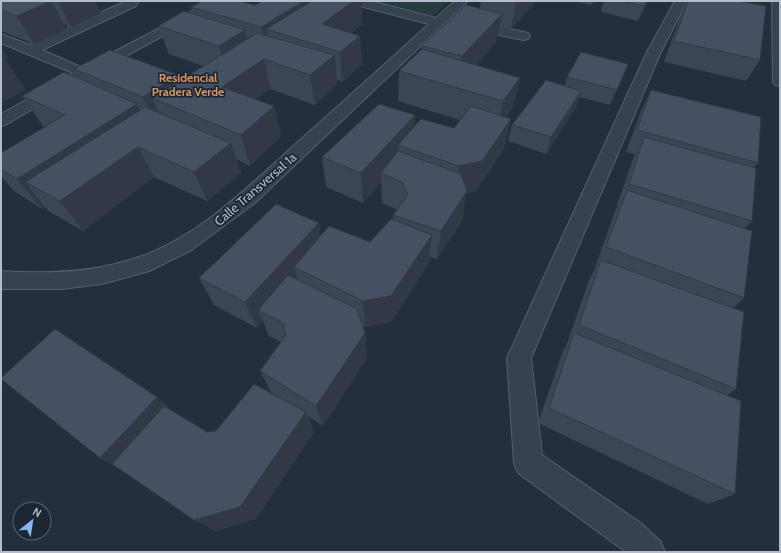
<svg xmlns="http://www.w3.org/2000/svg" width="781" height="553" font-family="Cabin,sans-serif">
	<rect width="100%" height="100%" fill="#242f3e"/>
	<!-- green -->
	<polygon fill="#263c3f" points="364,1 450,1 431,17"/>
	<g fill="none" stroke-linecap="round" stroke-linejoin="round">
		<defs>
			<g id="minor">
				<polygon points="120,1 137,1 138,3 136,6 42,50 83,68 212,1 227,1 89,76 7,124 1,126 1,114 73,73 1,43 1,34 30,45 122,3"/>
				<path d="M350,1H370L436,18L455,1H468L256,202L190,251L149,271L102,284L61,289H1V271C46,274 93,273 136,258C198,238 251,184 299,141C343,102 386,63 429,24L352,4Z"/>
				<polygon points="675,1 687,1 660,54 531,358 542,455 642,524 660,541 665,552 626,552 518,473 514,463 507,358 646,54"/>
				<polygon points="772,1 780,1 780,86 775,85 773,82"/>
				<polygon points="469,20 528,33 530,36 528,39 523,40 464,27 463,24"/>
			</g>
		</defs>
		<!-- minor casing -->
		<use href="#minor" stroke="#565f6c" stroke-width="2"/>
		<!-- minor -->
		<use href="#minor" fill="#38414e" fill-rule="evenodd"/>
	</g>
	<!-- wall -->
	<g fill="#3b4654">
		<polygon points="1,1 95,1 101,13 71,27 64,24 67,29 34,44 1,31"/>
		<polygon points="481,1 536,1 511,29 499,27 496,42 476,65 520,78 513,108 506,117 504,149 476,191 466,194 462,221 437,259 430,257 429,263 391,322 365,327 362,326 365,333 367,358 323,426 308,416 314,432 256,519 215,531 123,471 100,458 157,397 172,411 207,432 216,431 272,394 260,371 281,342 269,336 263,321 257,328 214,305 199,278 321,236 370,242 393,219 393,215 397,210 382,203 381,182 363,203 326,187 322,157 415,115 414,127 454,128 460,120 398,101 399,71 422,49 422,46 480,9"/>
		<polygon points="571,1 594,1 591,5"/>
		<polygon points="604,1 648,1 645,8 638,21 601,12"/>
		<polygon points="687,1 738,1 760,60 746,81 664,62 682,12"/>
		<polygon points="255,5 362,24 351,33 360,36 362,64 342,82 337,80 337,84 315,105 270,89 256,99 274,106 281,136 250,166 236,159 241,173 207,201 154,177 83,231 50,212 45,207 42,209 14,191 1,176 1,153 46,127 43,126 22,96 80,80 74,69 178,75 180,81 203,66 169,54 158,26 194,14 191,7"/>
		<polygon points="628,64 610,105 579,97 576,107 546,154 508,141 512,125 565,86 567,77"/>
		<polygon points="651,90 758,163 754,167 752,221 745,228 744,298 733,308 736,389 728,395 735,494 708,504 538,423 563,351 567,344 589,280 596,268 595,268 615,211 618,206 617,205 633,159 635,154 626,152 641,111"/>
	</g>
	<!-- shaded-wall -->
	<g fill="#303945">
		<polygon points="51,1 67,29 34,44 17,16"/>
		<polygon points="58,1 95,1 101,13 71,27"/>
		<polygon points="304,1 327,1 266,29 271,54 267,56 261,27"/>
		<polygon points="354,1 361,1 362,24 329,49 322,24"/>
		<polygon points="517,1 536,1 511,29 516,2"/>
		<polygon points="647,1 648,1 645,8 638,21 644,6"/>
		<polygon points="502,14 496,42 459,85 462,56"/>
		<polygon points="245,30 252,59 228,75 219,46"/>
		<polygon points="360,36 362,64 342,82 340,52"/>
		<polygon points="1,47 9,59 1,62"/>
		<polygon points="335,55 337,84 315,105 310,75"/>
		<polygon points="264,59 270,89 232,117 222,87"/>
		<polygon points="6,60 26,90 1,103 1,62"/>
		<polygon points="178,75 189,104 152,98 163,123 157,126 143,97"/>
		<polygon points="520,78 513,108 497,131 503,101"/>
		<polygon points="581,91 576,107 546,154 551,137"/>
		<polygon points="137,104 152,134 25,182 45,207 42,209 17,179"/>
		<polygon points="274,106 281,136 250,166 241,135"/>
		<polygon points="415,115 413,145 398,145 398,163 381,173 381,182 363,203 361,173"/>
		<polygon points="511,119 504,149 476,191 466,194 462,221 437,259 441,231 455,196 459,166"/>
		<polygon points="231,143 241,173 207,201 194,172"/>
		<polygon points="138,147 154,177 83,231 60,201"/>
		<polygon points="319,223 324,252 294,267 298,282 258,310 263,321 257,328 245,302"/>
		<polygon points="432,235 429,263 391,322 365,327 363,301"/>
		<polygon points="365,333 367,358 323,426 316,406"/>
		<polygon points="157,397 178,418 129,475 100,458"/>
		<polygon points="306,412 314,432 256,519 215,531 194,520"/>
	</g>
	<!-- building -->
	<g fill="#455162" stroke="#303945">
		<polygon points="1,1 51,1 17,16 1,10"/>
		<polygon points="202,1 239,1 255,5 263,1 304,1 261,27 191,7"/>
		<polygon points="312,1 354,1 322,24 360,36 340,52 266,29"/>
		<polygon points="621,1 647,1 644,6"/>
		<polygon points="688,1 738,1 766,6 760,60 674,41"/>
		<polygon points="466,5 502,14 462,56 422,46"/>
		<polygon points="184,11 245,30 219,46 158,26"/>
		<polygon points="257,33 335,55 310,75 264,59 222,87 274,106 241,135 152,98"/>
		<polygon points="422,49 520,78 503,101 399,71"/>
		<polygon points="110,50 178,75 143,97 74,69"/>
		<polygon points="581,52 628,64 617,90 567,77"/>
		<polygon points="1,59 6,60 1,62"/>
		<polygon points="64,72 137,104 17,179 1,169 1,153 65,115 22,96"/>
		<polygon points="546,80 581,91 551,137 512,125"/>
		<polygon points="651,90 761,117 758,163 637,130"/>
		<polygon points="379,104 415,115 361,173 322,157"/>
		<polygon points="471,106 511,119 482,161 459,166 398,145 421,119 454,128"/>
		<polygon points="145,107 231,143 194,172 138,147 60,201 25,182"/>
		<polygon points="644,137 756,168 752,221 629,184"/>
		<polygon points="398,151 461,174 467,191 441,231 393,215 408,195 402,182 381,173"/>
		<polygon points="627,190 752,231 744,298 606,247"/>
		<polygon points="276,204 319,223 245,302 199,278"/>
		<polygon points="391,219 432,235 391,296 363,301 294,267 329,226 370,242"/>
		<polygon points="601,260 744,312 736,389 579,325"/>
		<polygon points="288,275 357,309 365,333 316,406 260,371 286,335 283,323 258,310"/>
		<polygon points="55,329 157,397 100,458 1,379 1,378"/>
		<polygon points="574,333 741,401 735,494 549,408"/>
		<polygon points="254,384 306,412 240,507 194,520 112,464 164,406 207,432 216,431"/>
	</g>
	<g text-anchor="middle" stroke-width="3.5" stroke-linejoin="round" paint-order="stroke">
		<!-- far-neighbourhood labels -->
		<g font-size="12" font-weight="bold" fill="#d59563" stroke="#1d2633">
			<text x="188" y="82">Residencial<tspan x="188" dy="14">Pradera Verde</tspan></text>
		</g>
		<!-- street labels -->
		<g font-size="13" fill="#b4bcc9" stroke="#1d2633">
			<text transform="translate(255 189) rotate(-41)" y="5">Calle Transversal 1a</text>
		</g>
	</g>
	<!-- border -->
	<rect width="781" height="553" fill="none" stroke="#b4bcc9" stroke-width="4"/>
	<!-- north arrow -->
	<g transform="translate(32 521) rotate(30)"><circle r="19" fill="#1d2633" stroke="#59626f"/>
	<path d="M0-3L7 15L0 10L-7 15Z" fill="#8ab4f8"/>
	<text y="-6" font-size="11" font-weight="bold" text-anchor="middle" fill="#b4bcc9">N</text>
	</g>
</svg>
